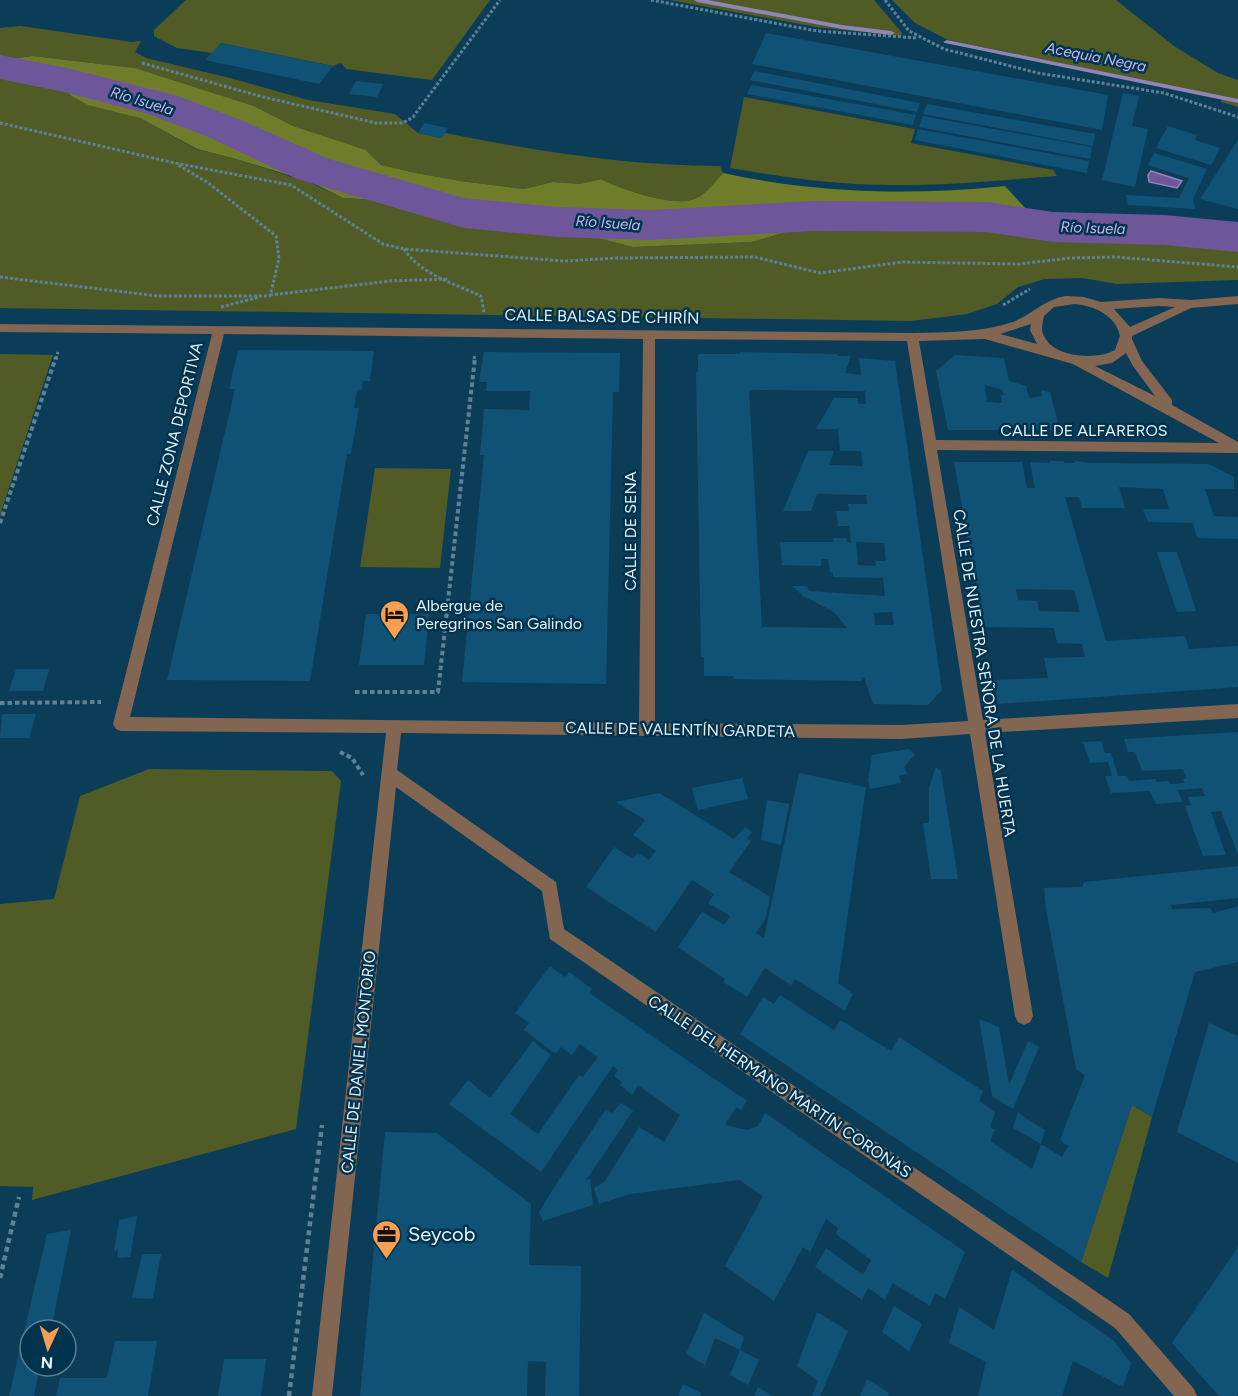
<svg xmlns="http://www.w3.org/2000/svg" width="1238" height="1396" font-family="Figtree,sans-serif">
	<rect width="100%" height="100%" fill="#0b3d59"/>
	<!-- green -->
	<g fill="#515b26">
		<polygon points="186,0 490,0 432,80 346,69 341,63 333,66 221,43 212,53 177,48 154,36 154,30"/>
		<polygon points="670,0 874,0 902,33 901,36 816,27"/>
		<polygon points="892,0 1116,0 1174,46 1218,73 1238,80 1238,107 1221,102 1222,97 948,40 915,23"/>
		<path d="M21,26L132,42L141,41L135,52L146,58L230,78L308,100L395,114L418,133L441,138L445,133C536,151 627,166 720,166L723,173C714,183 704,197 691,200C671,206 619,189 601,179L580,184L551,182L524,189L460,181L416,173L381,165L366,150L293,126L254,106L135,68L32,56L11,59L0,54V28Z"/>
		<polygon points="16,74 59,83 70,95 140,118 196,149 236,159 311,183 343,198 401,201 501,229 549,233 571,231 634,247 752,242 793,230 866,230 889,223 948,222 986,223 1051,235 1171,240 1238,246 1238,280 1117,284 1082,278 1045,279 1018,287 997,304 967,314 911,321 0,308 0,75"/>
		<path d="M744,97L915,129L911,143L1053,170L1057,176C1002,180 946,186 891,185C837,185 784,177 730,168Z"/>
		<polygon points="0,354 53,355 0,515"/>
		<polygon points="375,468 451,469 440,568 360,567"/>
		<polygon points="149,769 332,771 341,781 296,1129 32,1200 33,1187 0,1186 0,904 54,899 80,796"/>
		<polygon points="1132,1105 1152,1117 1108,1278 1081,1262"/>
	</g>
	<!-- forest -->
	<path fill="#6f7d2b" d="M0,54L12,59L32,56L135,68L254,106L293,126L366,150L381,165L416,173L460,181L524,189L552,182L580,184L601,179C619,189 671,206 691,200C704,197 714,183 723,173C815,193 910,196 1005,186L1026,209L1009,229L986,223H889L866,230H793L752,242L633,247L571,231L549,233L501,229L401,201L343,198L311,182L236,159L197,149L140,118L88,105L70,95L59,83L16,74L0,75Z"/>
	<!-- water -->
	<polygon fill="#6d569a" stroke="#9185b7" stroke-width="1.5" points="1151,171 1182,181 1177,188 1149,182 1148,175"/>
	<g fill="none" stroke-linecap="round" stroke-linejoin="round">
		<!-- stream -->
		<g fill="#9185b7" fill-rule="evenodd">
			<polygon points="694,0 708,0 842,25 891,31 895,33 891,35 842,29 697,2"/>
			<polygon points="947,40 1238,99 1238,103 945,43 943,42"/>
		</g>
		<!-- river -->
		<polygon fill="#6d569a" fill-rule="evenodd" points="0,55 67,68 178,96 241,120 329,159 464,198 558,207 651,210 814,201 987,202 1053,212 1164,215 1238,222 1238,252 1164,245 1053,242 987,232 814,231 651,240 558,237 464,228 297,179 211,138 148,114 64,92 0,79"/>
	</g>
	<!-- building -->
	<g fill="#105276" fill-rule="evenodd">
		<polygon points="766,33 1108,95 1102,130 752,64"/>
		<polygon points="221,43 264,52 333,66 319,84 205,60"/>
		<polygon points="754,71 920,103 917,112 750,80"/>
		<polygon points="356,81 383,84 377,97 349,94"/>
		<polygon points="751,85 916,115 913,125 747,94"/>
		<polygon points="1123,93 1139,96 1132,126 1148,129 1135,187 1102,180"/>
		<polygon points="927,104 1095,134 1093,146 923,114"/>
		<polygon points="923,116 1092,147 1090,159 919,127"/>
		<polygon points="424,123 448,128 442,138 418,133"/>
		<polygon points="1168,126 1197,135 1195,140 1220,148 1211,165 1156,148"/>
		<polygon points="918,129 1089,161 1087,173 915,140"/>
		<polygon points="1238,140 1238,209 1200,199"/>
		<polygon points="1154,153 1207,169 1193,199 1195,209 1128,205 1126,195 1179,198 1189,178 1148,165"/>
		<polygon points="238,350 374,351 370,381 363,381 362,389 357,390 354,408 359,408 351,454 347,454 310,681 167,680 235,389 229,389"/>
		<polygon points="484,352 620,353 619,392 613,392 606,684 462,682 484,455 480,455 484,409 529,410 530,391 486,391 487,382 479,382"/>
		<path d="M740,352L837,354V356H851L845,373L861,375L859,358L895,361L942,690L928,705L873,704L864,677L861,678L862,681L734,679L733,676H704V657H701L696,372H698V354H740ZM749,390L865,391L866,404H859L857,398H834L816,429H838L840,451H861L863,466L829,465L834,451H808L783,511H811L817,494L866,495L867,504H848L849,511H836L838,526H849L851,543L847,542L846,538H833L834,542H780L782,565L821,566V559H828L830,572L833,573V577L883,578L885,596L809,591L807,586H792L803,596L834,612L847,628L762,627ZM856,542L884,543L886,561H875L876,566L858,565ZM892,612L894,625H875L874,613Z"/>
		<path d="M955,355L1004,358L1009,381L1026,386L1029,398L1042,396L1041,390L1050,392L1060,430H948L936,371ZM985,385L1003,390V394L1009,395H1001L1002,403L987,402Z"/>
		<path d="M1049,461H1064V463H1075V461L1090,463L1209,464L1234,477V489H1205L1214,516L1238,517V539L1197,538L1193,523L1148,522L1143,509H1169L1163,489L1119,487L1125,508H1082L1079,497H1065L1106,641L1185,636L1189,649L1238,646V687L998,704L993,680L1048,678L1044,658L1085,657L1082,644L1057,643L1054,628L984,627L954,462H1022L1027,488H1035L1030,462L1050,463ZM1016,589L1074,590L1080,612L1039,611L1037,601L1018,600Z"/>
		<polygon points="1157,552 1177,552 1196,611 1177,612"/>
		<polygon points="366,614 429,614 424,665 359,665"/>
		<polygon points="16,669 49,669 43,691 9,691"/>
		<polygon points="2,714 36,714 29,738 0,738"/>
		<polygon points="1238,732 1238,854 1221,811 1211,812 1226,855 1203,856 1185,806 1191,805 1188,797 1205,796 1202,788 1178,790 1182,802 1156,804 1150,791 1111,793 1105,776 1112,776 1108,762 1090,763 1083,742 1101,741 1105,753 1111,753 1118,776 1127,776 1129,781 1156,779 1156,782 1169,781 1170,784 1185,783 1183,779 1186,778 1183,769 1142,771 1135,752 1128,752 1124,739"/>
		<polygon points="909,749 915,754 904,767 907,774 899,776 901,783 870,789 868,781 872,755"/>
		<polygon points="936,767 941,771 958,879 931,879 923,823 929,823 929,788"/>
		<polygon points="799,773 866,787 838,983 853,994 845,1011 795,979 791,985 765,968 747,997 723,982 725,979 678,947 702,912 724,925 730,916 708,903 714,894 692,880 656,932 586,887 614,847 633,859 638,853 649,860 656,851 633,835 645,820 616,802 659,793 734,839 745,827 752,832 747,839 751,841 729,872 770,897 766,918 756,933 764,938"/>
		<polygon points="742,778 748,799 698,810 692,788"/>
		<polygon points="767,800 789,804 781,845 761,840"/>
		<polygon points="1238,866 1238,898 1171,905 1172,909 1210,908 1213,913 1238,906 1238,962 1195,972 1152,1117 1132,1105 1081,1262 740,1034 763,997 774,1004 780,995 834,1030 840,1020 891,1051 899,1037 983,1091 979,1101 995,1112 990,1127 995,1130 990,1141 1032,1169 1041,1144 1062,1157 1068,1146 1060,1140 1085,1075 1076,1069 1046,909 1044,888 1082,887 1084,882"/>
		<polygon points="550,966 565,977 569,972 592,989 589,993 747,1101 741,1110 736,1107 725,1125 747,1130 758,1126 765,1113 965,1252 945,1299 935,1293 930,1306 893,1283 885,1300 868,1288 862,1300 815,1267 826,1248 863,1275 871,1260 836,1234 838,1228 826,1219 810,1252 803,1247 774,1301 725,1266 763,1196 739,1180 630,1194 599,1204 594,1188 604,1182 639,1127 664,1142 680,1115 638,1085 632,1095 620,1085 622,1082 614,1076 618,1070 613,1066 541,1172 449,1104 468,1080 490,1098 533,1041 551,1055 510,1114 538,1134 579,1075 583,1077 598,1057 580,1044 572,1055 561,1047 556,1054 524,1030 529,1023 515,1013"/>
		<polygon points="979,1019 999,1027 1009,1085 1028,1041 1039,1047 1013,1109 992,1096"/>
		<polygon points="1209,1023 1238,1036 1238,1163 1177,1132"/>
		<polygon points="621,1103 633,1111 586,1180 590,1179 593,1205 543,1221 539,1212 557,1183 606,1109 612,1113"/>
		<polygon points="1018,1113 1045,1130 1041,1144 1013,1128"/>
		<polygon points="385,1132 437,1133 531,1204 529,1265 581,1266 579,1396 545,1396 546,1362 528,1361 527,1396 360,1396"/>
		<polygon points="137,1216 130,1257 117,1258 118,1250 114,1251 119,1220"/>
		<polygon points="71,1230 51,1330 30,1330 30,1366 40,1366 34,1396 9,1396 47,1234"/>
		<polygon points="1238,1247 1238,1393 1237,1396 1219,1396 1172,1343"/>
		<polygon points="142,1254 161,1254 153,1299 132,1298"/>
		<polygon points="1012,1270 1114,1341 1131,1363 1123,1387 1073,1361 1062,1396 978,1396 986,1362 949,1343 959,1307 994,1330"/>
		<polygon points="894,1306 922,1324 909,1351 882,1332"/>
		<polygon points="817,1312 848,1331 820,1396 812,1396 818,1381 797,1366"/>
		<polygon points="704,1313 744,1337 740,1350 715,1338 705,1365 686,1354"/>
		<polygon points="115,1341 157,1341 148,1396 56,1396 60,1378 107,1378"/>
		<polygon points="740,1350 759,1360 748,1385 730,1375"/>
		<polygon points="224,1359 266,1359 261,1396 218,1396"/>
		<polygon points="867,1379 889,1393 888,1396 860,1396"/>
		<polygon points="683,1384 701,1393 701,1396 678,1396"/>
		<polygon points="758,1387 772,1396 754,1396"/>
	</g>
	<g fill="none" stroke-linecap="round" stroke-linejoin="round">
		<!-- path-far2 -->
		<g stroke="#5d8195" stroke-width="3" stroke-dasharray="3 2" stroke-linecap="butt">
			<polyline points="651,0 817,31 918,38"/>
			<polyline points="885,0 909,31 944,49 1038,73 1164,93 1238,117"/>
			<polyline points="142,63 263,97 376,123 403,123 413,117 500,0"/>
			<polyline points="0,123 175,163 291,185 383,244 404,249 564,261 617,258 755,257 820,273 903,262 1019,264 1070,258 1116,257 1238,267"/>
			<path d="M404,249C420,274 455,284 481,296L484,312"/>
			<polyline points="0,277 158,296 270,296 279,259 276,236 207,182 178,165"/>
			<polyline points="270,295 390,281 449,279"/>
			<polyline points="1003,305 1030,289"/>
			<polyline points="221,307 260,297"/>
			<polyline points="56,359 58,352"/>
			<polyline points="474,359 475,354"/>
		</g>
		<!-- path-far1 -->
		<g stroke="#5d8195" stroke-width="4" stroke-dasharray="4.5 3" stroke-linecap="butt">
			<polyline points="0,523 56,357"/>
			<polyline points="355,692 438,692 475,357"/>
			<polyline points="0,703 101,702"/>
			<polyline points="340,752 352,758 363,775"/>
		</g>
		<!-- path -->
		<g stroke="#5d8195" stroke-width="4.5" stroke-dasharray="5 4" stroke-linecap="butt">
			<polyline points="0,1278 19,1197"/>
			<polyline points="289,1396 322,1125"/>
		</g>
		<!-- minor -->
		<path fill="#836651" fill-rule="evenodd" d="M1066,296L1084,297L1101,302L1159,298L1191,300L1238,296V304L1191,308L1132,336V339L1142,361L1172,400V405L1238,442V453L937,450L983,720L1238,704V718L985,733L1033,1016L1030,1022L1024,1025L1018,1022L1015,1016L970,734L901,739L401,733L397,770L556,882L564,929L1129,1314L1194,1389L1197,1396H1174L1115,1328L550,939L542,891L396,787L332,1396H312L386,733L121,731L116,729L113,724L212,334L0,332V324L912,333C947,332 980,333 1013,322C1033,314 1045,299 1066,296ZM1075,304C1094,306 1116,315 1120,336L1115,350C1096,361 1047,358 1042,330C1042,326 1043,320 1044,316L1054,307ZM1159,306L1175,307L1130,327L1114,309ZM1031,324L1030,330L1037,344L1000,334ZM224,334L643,339L639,723L130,717ZM655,339L907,341L968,721L901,725L655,723ZM985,339L1073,364L1219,443L936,440L919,341ZM1126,353L1133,366L1155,396L1095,366L1112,363Z"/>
	</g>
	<!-- icons -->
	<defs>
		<symbol id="hotel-pin" viewBox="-11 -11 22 30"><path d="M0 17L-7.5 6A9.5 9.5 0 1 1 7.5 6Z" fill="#fb9e50" stroke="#00334e"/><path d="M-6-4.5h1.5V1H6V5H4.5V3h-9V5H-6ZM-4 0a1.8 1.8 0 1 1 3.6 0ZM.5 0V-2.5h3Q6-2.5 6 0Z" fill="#111"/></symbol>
		<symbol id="office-pin" viewBox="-11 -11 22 30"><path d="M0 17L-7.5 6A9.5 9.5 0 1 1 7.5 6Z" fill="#fb9e50" stroke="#00334e"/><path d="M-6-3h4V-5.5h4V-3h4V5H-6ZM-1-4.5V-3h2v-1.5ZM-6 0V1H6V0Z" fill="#111"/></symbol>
	</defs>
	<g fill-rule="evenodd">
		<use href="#hotel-pin" x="378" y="598" width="33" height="45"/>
		<use href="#office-pin" x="370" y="1218" width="33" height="45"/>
	</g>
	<g text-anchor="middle" stroke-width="5" stroke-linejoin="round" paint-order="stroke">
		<!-- far-water labels -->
		<g font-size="15" font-style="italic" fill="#c8b7f0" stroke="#00334e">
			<text transform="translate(1096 57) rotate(11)" y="5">Acequia Negra</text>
			<text transform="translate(142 101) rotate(17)" y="5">Río Isuela</text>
			<text transform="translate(608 223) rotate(4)" y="5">Río Isuela</text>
			<text transform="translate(1093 228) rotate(2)" y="5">Río Isuela</text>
		</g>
		<!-- street labels -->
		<g font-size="16" fill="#e6f2fa" stroke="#00334e">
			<text transform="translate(602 316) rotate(1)" y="6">CALLE BALSAS DE CHIRÍN</text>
			<text x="1084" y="436">CALLE DE ALFAREROS</text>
			<text transform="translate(174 434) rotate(-76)" y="6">CALLE ZONA DEPORTIVA</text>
			<text transform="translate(630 531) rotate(-90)" y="6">CALLE DE SENA</text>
			<text transform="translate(985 673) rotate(81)" y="6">CALLE DE NUESTRA SEÑORA DE LA HUERTA</text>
			<text transform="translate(680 729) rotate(1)" y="6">CALLE DE VALENTÍN GARDETA</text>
			<text transform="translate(358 1062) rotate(-84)" y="6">CALLE DE DANIEL MONTORIO</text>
			<text transform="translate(780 1086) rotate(34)" y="6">CALLE DEL HERMANO MARTÍN CORONAS</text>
		</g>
		<!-- poi labels -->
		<g font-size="16" fill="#e6f2fa" stroke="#00334e" text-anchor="start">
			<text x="416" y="611">Albergue de<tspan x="416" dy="18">Peregrinos San Galindo</tspan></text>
		</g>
		<!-- near-poi labels -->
		<g font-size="20" fill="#e6f2fa" stroke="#00334e" text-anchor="start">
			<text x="408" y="1241">Seycob</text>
		</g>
	</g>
	<!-- north arrow -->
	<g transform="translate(48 1348) rotate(184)"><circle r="28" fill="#00334e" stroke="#5c7f93" stroke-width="1.5"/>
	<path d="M0-4.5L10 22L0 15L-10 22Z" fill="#fb9e50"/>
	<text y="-9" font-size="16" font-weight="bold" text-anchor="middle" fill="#e6f2fa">N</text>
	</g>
</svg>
